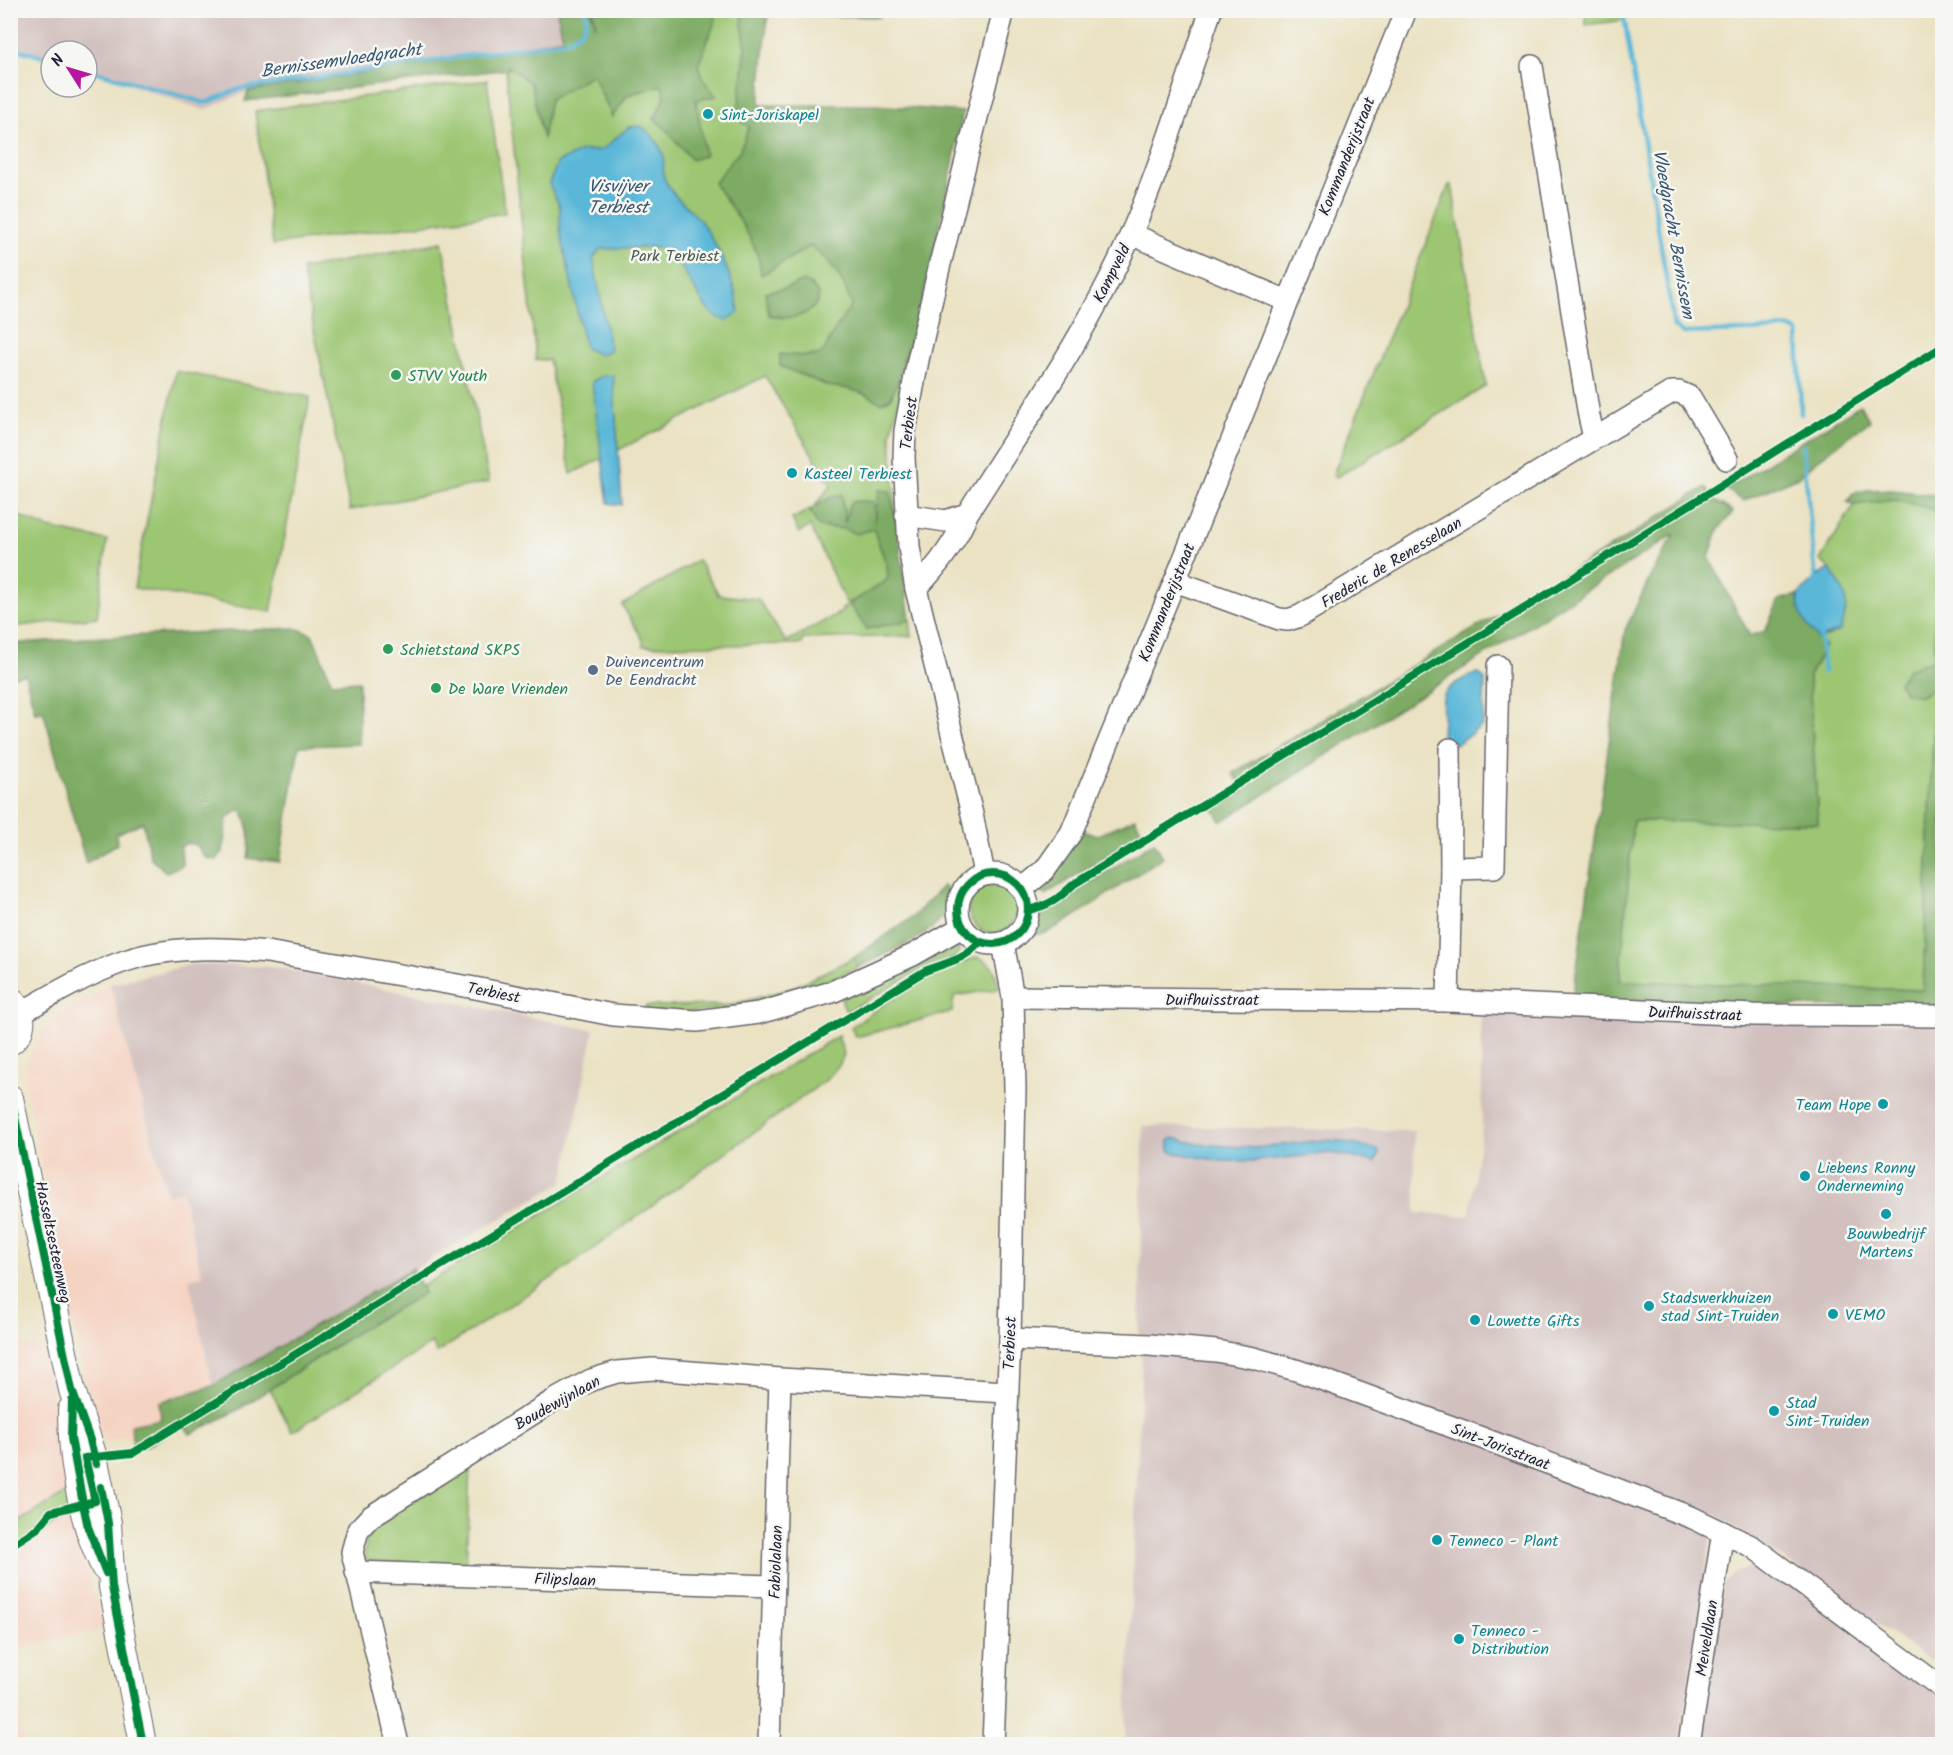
<svg xmlns="http://www.w3.org/2000/svg" width="1953" height="1755" font-family="Kalam,sans-serif">
	<rect width="100%" height="100%" fill="#f6f6f2"/>
	<filter id="ink" filterUnits="userSpaceOnUse"><feTurbulence type="fractalNoise" baseFrequency=".0167" numOctaves="2"/><feDisplacementMap in="SourceGraphic" scale="12" xChannelSelector="R" yChannelSelector="G"/><feConvolveMatrix kernelMatrix="1 2 1 2 8 2 1 2 1" color-interpolation-filters="sRGB"/></filter>
	<filter id="wash" filterUnits="userSpaceOnUse"><feTurbulence type="fractalNoise" baseFrequency=".008" numOctaves="4" result="noise"/><feDisplacementMap in="SourceGraphic" scale="24" xChannelSelector="R" yChannelSelector="G"/><feGaussianBlur stdDeviation="1.35" result="paint"/><feColorMatrix in="noise" values="0 0 0 0 0 0 0 0 0 0 0 0 0 0 0 0 0 1.4 0 .05"/><feComposite in="paint" operator="in"/></filter>
	<g filter="url(#wash)">
		<rect width="100%" height="100%" fill="#eae2c3"/>
		<!-- built -->
		<g fill="#f5d3c2">
			<polygon points="110,984 167,1194 182,1190 202,1277 189,1279 213,1386 159,1401 161,1419 133,1436 105,1441 91,1406 83,1374 25,1085 26,1064 29,1055 47,1027 54,1019"/>
			<polygon points="10,1344 43,1348 65,1478 66,1502 10,1540"/>
			<polygon points="70,1514 105,1629 11,1649 11,1556"/>
			<polygon points="11,1677 23,1744 11,1744"/>
		</g>
		<!-- industrial -->
		<g fill="#d1c0bd">
			<polygon points="11,10 557,11 563,38 497,52 248,91 204,110 87,70 87,51 51,51 51,58 11,44"/>
			<polygon points="195,964 275,967 594,1030 563,1182 213,1386 189,1279 202,1276 182,1190 167,1195 110,984"/>
			<polygon points="1481,1010 1942,1025 1942,1651 1931,1661 1790,1563 1714,1514 1679,1744 1125,1744 1142,1359 1139,1333 1143,1126 1414,1131 1416,1213 1469,1216 1482,1127"/>
			<polygon points="1753,1567 1767,1567 1942,1699 1942,1744 1699,1744 1723,1584 1733,1573"/>
		</g>
		<!-- green -->
		<g fill="#9cc672" stroke="#5f7456" stroke-width="1.5">
			<polygon points="591,11 744,11 743,29 746,47 738,119 958,131 891,435 900,586 846,603 810,526 799,533 792,519 809,510 810,512 831,485 765,376 571,474 549,360 536,360 505,63 599,38"/>
			<polygon points="1585,11 1624,11 1625,20 1586,25"/>
			<polygon points="487,80 505,213 273,245 255,111"/>
			<polygon points="1449,185 1452,185 1486,386 1337,477 1333,475"/>
			<polygon points="442,242 489,482 350,510 302,269"/>
			<polygon points="176,371 310,397 271,612 134,588"/>
			<polygon points="1895,500 1941,511 1934,660 1908,669 1935,686 1923,990 1620,981 1633,821 1818,823 1809,676 1825,646 1818,639 1831,636 1830,569 1820,560 1854,505"/>
			<polygon points="11,513 48,528 107,540 97,617 11,627"/>
			<polygon points="698,560 719,595 758,599 786,642 843,611 842,609 849,604 867,629 910,620 912,636 803,639 802,644 643,646 643,640 622,605"/>
			<circle cx="993" cy="909" r="24"/>
			<polygon points="957,948 960,951 958,955 951,960 928,966 846,1012 841,998"/>
			<path d="M977,957C994,962 996,973 999,989L954,996L952,1012L856,1037L851,1027L930,974Z"/>
			<path d="M853,958L857,968C808,989 760,1006 706,1011C686,1013 666,1011 646,1011V1006L730,1005L790,989Z"/>
			<polygon points="838,1036 844,1054 840,1064 826,1080 564,1270 437,1353 432,1343 292,1432 270,1389 360,1330 424,1293 421,1287"/>
			<polygon points="470,1466 466,1567 368,1562 365,1557 366,1539 377,1523"/>
			<polygon points="69,1491 70,1514 11,1551 11,1527"/>
		</g>
		<!-- forest -->
		<g fill="#7dab64" stroke="#506650" stroke-width="1.5">
			<polygon points="557,11 591,11 596,26 593,11 714,11 716,19 698,65 702,77 716,96 696,100 705,155 692,160 664,127 654,119 665,97 662,85 628,95 612,117 593,74 550,99 543,139 531,84 507,65 509,69 245,101 248,91 497,52 563,38"/>
			<path d="M743,11H881L880,17L768,14L759,105H875L963,112C944,208 926,307 891,398L881,403L868,395L849,389L828,386L780,366V354L804,356L817,355L823,352L838,325L852,305C840,274 836,268 811,246L761,275C761,245 730,206 714,183L740,150L749,127L737,119L746,47L742,24Z"/>
			<path d="M803,281L810,284L819,295C815,317 788,321 769,315L765,292L786,288Z"/>
			<polygon points="1860,405 1870,421 1833,448 1796,478 1743,501 1726,489"/>
			<path d="M1705,487L1716,501L1733,512L1718,530L1709,557L1750,636L1765,631L1779,600L1798,595C1798,615 1812,631 1825,646L1809,676L1818,823L1633,821L1620,981L1923,990L1935,687L1921,696L1905,693L1898,683L1908,669L1934,659L1941,511L1895,500L1854,505L1847,502L1853,493C1883,485 1912,493 1942,496V988L1938,1005L1932,1009L1572,1001L1625,630L1652,573L1675,534L1221,822L1214,809L1244,790L1233,773L1631,535Z"/>
			<path d="M879,490L890,491L898,533L910,620L867,629L849,604L887,580C891,563 877,547 874,529L856,534L845,529L819,527L809,510L831,497L842,495L845,523C850,500 847,499 874,502L875,523Z"/>
			<path d="M295,628L312,634L332,683L359,681V744L299,746L280,862L248,858C251,840 250,825 241,809L227,818L223,852L216,860L204,857L197,845L187,843L180,848L183,865L166,872L150,857L143,822L116,834L117,844L86,863L43,710L35,713L25,674L11,677V644L86,638Z"/>
			<polygon points="1135,818 1143,833 1045,895 1041,893 1041,888 1080,830 1098,835"/>
			<polygon points="1154,842 1163,857 1069,920 1046,933 1030,935 1034,918"/>
			<path d="M943,886L949,891C948,898 947,907 944,914C932,937 880,956 857,968L853,958L914,916Z"/>
			<polygon points="413,1268 424,1293 360,1330 236,1411 190,1434 183,1424 145,1447 133,1449 131,1425 161,1419 159,1402 213,1386"/>
		</g>
		<!-- water -->
		<g fill="#5ab7d8" stroke="#3e6c8a" stroke-width="1.5">
			<path d="M641,126C650,132 660,144 663,154C665,162 662,170 664,177C670,196 691,208 702,223C718,246 736,284 739,312L726,321L713,315L705,306L671,250L651,247L601,249L593,258L610,350L600,355L585,348L560,230V207L549,184L558,162L582,151L602,150L629,127Z"/>
			<polygon points="613,375 622,505 608,503 592,382 600,377"/>
			<path d="M1830,569C1847,595 1851,601 1840,631L1818,639C1806,625 1797,613 1798,595L1817,576Z"/>
			<path d="M1478,673L1485,679L1483,725L1457,744C1435,742 1444,731 1443,716C1443,708 1441,700 1445,693C1451,684 1468,676 1478,673Z"/>
			<polygon points="1173,1138 1199,1144 1255,1148 1323,1140 1340,1141 1378,1150 1379,1154 1375,1162 1331,1153 1256,1161 1220,1161 1171,1152 1169,1150 1169,1141"/>
		</g>
		<g fill="none" stroke-linecap="round" stroke-linejoin="round">
			<!-- stream -->
			<g stroke="#5ab7d8" stroke-width="4.5">
				<path d="M1623,10L1674,327L1683,333L1772,330C1783,327 1789,325 1798,332L1801,414"/>
				<polyline points="10,47 51,59"/>
				<path d="M87,69L205,103L239,89L566,41C581,32 588,30 586,10"/>
				<polyline points="1803,446 1816,582"/>
				<polyline points="1820,633 1824,672"/>
			</g>
		</g>
	</g>
	<g filter="url(#ink)">
		<g fill="none" stroke-linecap="round" stroke-linejoin="round">
			<defs>
				<g id="minor">
					<polyline points="1532,66 1589,416 1594,438"/>
					<polyline points="1131,234 1287,301"/>
					<polyline points="906,515 946,521 967,514"/>
					<polyline points="1175,581 1279,619 1288,620 1300,616 1672,392 1679,392 1690,397 1727,459"/>
					<path d="M916,589C937,567 956,543 967,514C1024,423 1088,333 1131,234C1163,162 1185,85 1211,10"/>
					<polyline points="1451,868 1494,867 1498,666"/>
					<circle cx="993" cy="909" r="35"/>
					<polyline points="984,874 972,814 916,589 909,547 904,457 905,431 918,360 938,272 1004,10"/>
					<polyline points="1022,889 1045,870 1071,833 1175,581 1406,10"/>
					<polyline points="1013,997 1448,1001 1754,1015 1942,1016"/>
					<polyline points="1448,1001 1451,868 1450,749"/>
					<path d="M21,1013C55,993 88,974 125,961C168,946 222,947 267,952L475,988L613,1015L697,1021L759,1013L832,992L913,955L962,927"/>
					<polyline points="1010,1339 1149,1345 1216,1351 1254,1358 1299,1371 1466,1432 1693,1518 1753,1547 1942,1688"/>
					<polyline points="356,1572 774,1586"/>
					<polyline points="398,1744 352,1552 358,1530 370,1517 551,1402 591,1380 617,1372 653,1369 780,1379 1007,1392"/>
					<polyline points="769,1744 780,1379"/>
					<polyline points="993,1744 1010,1339 1015,1088 1013,997 1003,943"/>
					<polyline points="1689,1744 1723,1532"/>
				</g>
				<g id="major">
					<path d="M10,999C24,1011 26,1030 10,1042"/>
					<polyline points="10,1098 72,1390 94,1457 108,1523 112,1587 143,1744"/>
					<path d="M71,1410C71,1447 77,1491 88,1527C92,1541 98,1554 104,1567"/>
				</g>
			</defs>
			<!-- minor casing -->
			<use href="#minor" stroke="#68656b" stroke-width="24"/>
			<!-- major casing -->
			<use href="#major" stroke="#68656b" stroke-width="28"/>
			<!-- minor -->
			<use href="#minor" stroke="#fff" stroke-width="21"/>
			<!-- major -->
			<use href="#major" stroke="#fff" stroke-width="26"/>
			<defs>
				<g id="cycleway">
					<circle cx="993" cy="909" r="35"/>
					<path d="M1028,910C1051,905 1058,899 1074,884L1512,616L1942,347"/>
					<polyline points="12,1103 72,1390 90,1440 96,1464"/>
					<polyline points="72,1401 71,1438 83,1504 88,1527 106,1573"/>
					<polyline points="101,1487 108,1523 112,1587 143,1744"/>
					<path d="M10,1546L38,1528L51,1512L95,1501L85,1458L133,1453L925,971C947,962 964,961 980,942"/>
				</g>
			</defs>
			<!-- cycleway casing -->
			<use href="#cycleway" stroke="#f6f6f2" stroke-width="11"/>
			<!-- cycleway -->
			<use href="#cycleway" stroke="#00873e" stroke-width="8"/>
		</g>
	</g>
	<!-- markers -->
	<g fill="#0f9aa8" stroke="#f6f6f2" stroke-width="2">
		<circle cx="708" cy="114" r="6"/>
		<circle cx="792" cy="473" r="6"/>
		<circle cx="1883" cy="1104" r="6"/>
		<circle cx="1805" cy="1176" r="6"/>
		<circle cx="1886" cy="1214" r="6"/>
		<circle cx="1649" cy="1306" r="6"/>
		<circle cx="1833" cy="1314" r="6"/>
		<circle cx="1475" cy="1320" r="6"/>
		<circle cx="1774" cy="1411" r="6"/>
		<circle cx="1437" cy="1540" r="6"/>
		<circle cx="1459" cy="1639" r="6"/>
	</g>
	<g fill="#2e9e5b" stroke="#f6f6f2" stroke-width="2">
		<circle cx="396" cy="375" r="6"/>
		<circle cx="388" cy="649" r="6"/>
		<circle cx="436" cy="688" r="6"/>
	</g>
	<circle fill="#5c6f8a" stroke="#f6f6f2" stroke-width="2" cx="593" cy="670" r="6"/>
	<g text-anchor="middle" stroke-width="5" stroke-linejoin="round" paint-order="stroke">
		<!-- culture labels -->
		<g font-size="16" fill="#0d838f" stroke="#f6f6f2" text-anchor="start">
			<text x="720" y="120">Sint-Joriskapel</text>
			<text x="804" y="479">Kasteel Terbiest</text>
			<text x="1871" y="1110" text-anchor="end">Team Hope</text>
			<text x="1817" y="1173">Liebens Ronny<tspan x="1817" dy="18">Onderneming</tspan></text>
			<text x="1886" y="1239" text-anchor="middle">Bouwbedrijf<tspan x="1886" dy="18">Martens</tspan></text>
			<text x="1661" y="1303">Stadswerkhuizen<tspan x="1661" dy="18">stad Sint-Truiden</tspan></text>
			<text x="1845" y="1320">VEMO</text>
			<text x="1487" y="1326">Lowette Gifts</text>
			<text x="1786" y="1408">Stad<tspan x="1786" dy="18">Sint-Truiden</tspan></text>
			<text x="1449" y="1546">Tenneco - Plant</text>
			<text x="1471" y="1636">Tenneco -<tspan x="1471" dy="18">Distribution</tspan></text>
		</g>
		<!-- street labels -->
		<g font-size="16" fill="#22223b" stroke="#f6f6f2">
			<text transform="translate(1346 156) rotate(-68)" y="6">Kommanderijstraat</text>
			<text transform="translate(1111 273) rotate(-63)" y="6">Kampveld</text>
			<text transform="translate(908 423) rotate(-83)" y="6">Terbiest</text>
			<text transform="translate(1391 562) rotate(-31)" y="6">Frederic de Renesselaan</text>
			<text transform="translate(1166 602) rotate(-68)" y="6">Kommanderijstraat</text>
			<text transform="translate(494 992) rotate(11)" y="6">Terbiest</text>
			<text x="1212" y="1005">Duifhuisstraat</text>
			<text transform="translate(1695 1013) rotate(2)" y="6">Duifhuisstraat</text>
			<text transform="translate(54 1242) rotate(78)" y="6">Hasseltsesteenweg</text>
			<text transform="translate(1009 1343) rotate(-88)" y="6">Terbiest</text>
			<text transform="translate(557 1402) rotate(-29)" y="6">Boudewijnlaan</text>
			<text transform="translate(1501 1446) rotate(21)" y="6">Sint-Jorisstraat</text>
			<text transform="translate(775 1562) rotate(-88)" y="6">Fabiolalaan</text>
			<text transform="translate(565 1579) rotate(2)" y="6">Filipslaan</text>
			<text transform="translate(1706 1638) rotate(-81)" y="6">Meiveldlaan</text>
		</g>
		<!-- park labels -->
		<g font-size="16" fill="#4d5b4e" stroke="#f6f6f2">
			<text x="675" y="261">Park Terbiest</text>
		</g>
		<!-- leisure labels -->
		<g font-size="16" fill="#27864d" stroke="#f6f6f2" text-anchor="start">
			<text x="408" y="381">STVV Youth</text>
			<text x="400" y="655">Schietstand SKPS</text>
			<text x="448" y="694">De Ware Vrienden</text>
		</g>
		<!-- service labels -->
		<g font-size="16" fill="#4e5e75" stroke="#f6f6f2" text-anchor="start">
			<text x="605" y="667">Duivencentrum<tspan x="605" dy="18">De Eendracht</tspan></text>
		</g>
		<!-- water labels -->
		<g font-size="18" font-style="italic" fill="#365672" stroke="#f6f6f2">
			<text transform="translate(341 60) rotate(-8)" y="6">Bernissemvloedgracht</text>
			<text x="618" y="192">Visvijver<tspan x="618" dy="21">Terbiest</tspan></text>
			<text transform="translate(1674 234) rotate(80)" y="6">Vloedgracht Bernissem</text>
		</g>
	</g>
	<!-- margin -->
	<rect width="1953" height="1755" fill="none" stroke="#f6f6f2" stroke-width="36"/>
	<!-- north arrow -->
	<g transform="translate(69 69) rotate(307)"><circle r="28" fill="#f6f6f2" stroke="#a1a1a9" stroke-width="1.5"/>
	<path d="M0-4.5L10 22L0 15L-10 22Z" fill="#b5179e"/>
	<text y="-9" font-size="16" font-weight="bold" text-anchor="middle" fill="#22223b">N</text>
	</g>
</svg>
